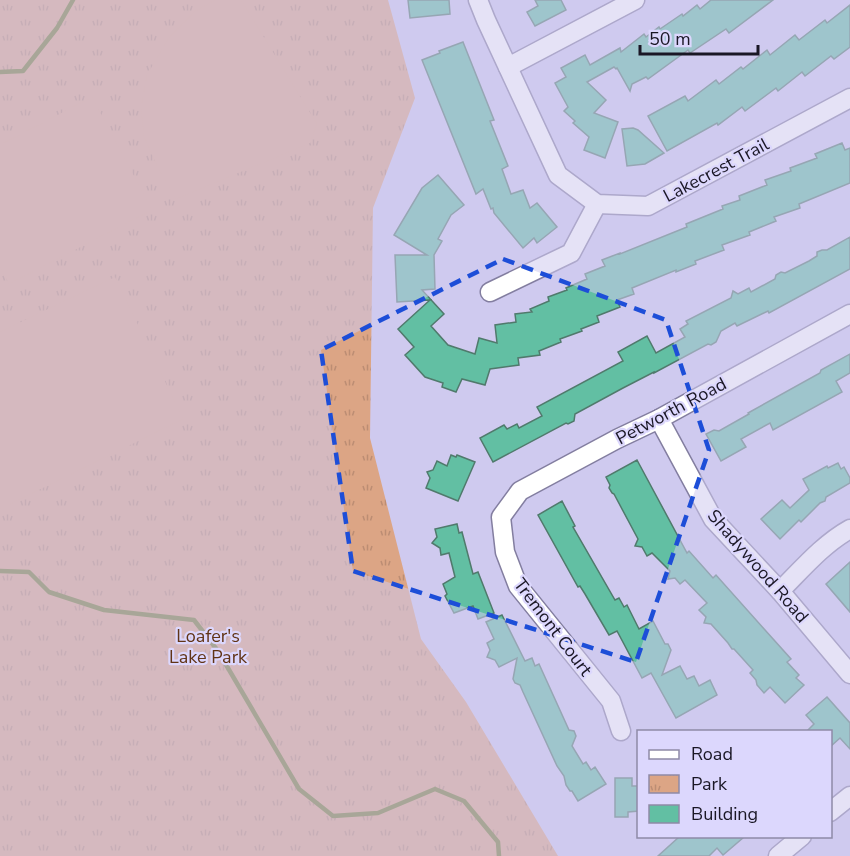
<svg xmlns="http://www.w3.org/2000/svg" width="850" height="856" font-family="'Nunito Sans',sans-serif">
	<defs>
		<pattern id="park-tufts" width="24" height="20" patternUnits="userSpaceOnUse" patternTransform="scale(1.5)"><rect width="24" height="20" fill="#dca585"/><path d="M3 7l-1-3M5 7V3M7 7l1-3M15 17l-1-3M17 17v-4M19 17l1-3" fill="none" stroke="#bc8d73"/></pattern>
	</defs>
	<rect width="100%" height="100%" fill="#cfcaef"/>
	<!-- park -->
	<polygon fill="url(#park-tufts)" points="0,0 388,0 415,98 373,208 370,438 421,639 466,702 558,856 0,856"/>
	<!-- pitch -->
	<g fill="#dca585">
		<polygon points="215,0 241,0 317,124 310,143 176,199 157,166 144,136 141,108 147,75 168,39 194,12"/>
		<polygon points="92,97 152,210 9,284 0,266 0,145"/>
		<polygon points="115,277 183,419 0,509 0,332"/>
	</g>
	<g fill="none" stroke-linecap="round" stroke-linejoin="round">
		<!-- stream -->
		<g stroke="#787b2f" stroke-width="4.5">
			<polyline points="0,72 23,71 57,28 73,0"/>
			<polyline points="0,571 29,572 49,592 104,610 194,620 218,651 299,789 333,816 378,813 435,789 464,801 498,842 499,856"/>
		</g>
	</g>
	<!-- building -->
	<g fill="#62bfa3" stroke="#507a6c" stroke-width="1.5">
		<polygon points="408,0 449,0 450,14 410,18"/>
		<polygon points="535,0 561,0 566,10 535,26 527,12 538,6"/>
		<polygon points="711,0 773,0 729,33 726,29 690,53 688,50 648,79 646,77 632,84 630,91 617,68 616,69 614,67 587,82 606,100 594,113 618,122 605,158 584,150 589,137 573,123 575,121 564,111 568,107 555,83 566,77 561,68 585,55 590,65 620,48 621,52 644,34 646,37 659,27 660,29 682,14 683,16 697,5 700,9"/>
		<polygon points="850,5 850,47 834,59 831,56 805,76 802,72 778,91 776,88 745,111 742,107 718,125 717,123 667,151 648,116 685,96 688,101 716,80 719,84 741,67 743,69 767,50 770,55 795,35 799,40 825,20 827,23"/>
		<polygon points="463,42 494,120 490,121 508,166 502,169 511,194 523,190 530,208 537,203 557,227 537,243 534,238 523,248 494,213 493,208 491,209 483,189 476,194 422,60 440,53 439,51"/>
		<polygon points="633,128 638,130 664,153 645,164 627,166 622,129"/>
		<polygon points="842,143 845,150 850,148 850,183 799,204 800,208 774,217 776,221 749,232 750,235 722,245 724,250 695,261 696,264 676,272 676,270 632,288 634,294 617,300 620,307 597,316 599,322 581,329 582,331 560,339 561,342 539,351 540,355 518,358 519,365 490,369 485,385 462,379 456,392 442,387 443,383 425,377 405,355 414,347 398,329 430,300 397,302 395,255 427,255 394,235 422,188 438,175 464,205 451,215 438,239 442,241 434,255 435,289 422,290 444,314 431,326 448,345 475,354 479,338 497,343 495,325 516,322 515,314 532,312 530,309 549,301 548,297 567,290 566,288 587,279 585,274 605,266 602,260 620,253 620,254 687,227 686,224 723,209 722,206 740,200 739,196 767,185 765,180 791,171 790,168 817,158 815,154"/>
		<polygon points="850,237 850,269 769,313 768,311 737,326 735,323 721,331 716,342 711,345 708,344 654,373 654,372 623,388 575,414 574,421 568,424 566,423 493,462 480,438 504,425 507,429 517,424 519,428 542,416 537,407 623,361 618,352 647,336 656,353 685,337 680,329 688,324 686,321 731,298 733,291 738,294 749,288 751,292 775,279 776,275 781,272 785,273 809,261 817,256 817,252 822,250 827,250"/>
		<polygon points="850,354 850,373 836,381 842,392 773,430 770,423 741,439 746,447 721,461 706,434 714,430 719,431 749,414 748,413 820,373 821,370"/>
		<polygon points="451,455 456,457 457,455 475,462 458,501 426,488 430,478 427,472 433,470 437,461 447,466"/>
		<polygon points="637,460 687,553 689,551 713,578 716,575 791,659 787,662 799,675 796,678 804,685 785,703 770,687 764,693 757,685 756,680 750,673 753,670 734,649 732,649 728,643 711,624 704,623 706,617 699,610 707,603 685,580 680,584 675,578 668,579 670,571 652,553 647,556 642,547 635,546 638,539 614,494 612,493 609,488 610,485 606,477"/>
		<polygon points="838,463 841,469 844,467 850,478 850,483 826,497 825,501 820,503 801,522 799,520 780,539 761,519 782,500 790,508 809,490 803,479 827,466 828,468"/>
		<polygon points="562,501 575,526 573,527 615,600 619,598 624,607 627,605 639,629 653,621 665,644 668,644 671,650 662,675 680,666 687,679 694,676 699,686 710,680 717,695 676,718 651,673 642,678 617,631 609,635 585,594 580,586 578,587 538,515"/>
		<polygon points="457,524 459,533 462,532 473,574 478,572 494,613 478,619 473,606 454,613 445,596 447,594 443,584 455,577 449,553 441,555 440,548 432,543 437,537 435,529"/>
		<polygon points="850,562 850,612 826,584"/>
		<polygon points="502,615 525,661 532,658 535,666 539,664 569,730 574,731 576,736 572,746 583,764 586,762 591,770 595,767 606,784 578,801 572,791 570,791 566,785 564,776 557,766 523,692 520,685 515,683 513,679 517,658 499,667 495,660 487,657 490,650 487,643 494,639 486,622"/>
		<polygon points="827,697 850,723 850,749 840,738 831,746 831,732 806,732 814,724 806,715"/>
		<polygon points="615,778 632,778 632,786 639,786 639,811 628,812 628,817 615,817"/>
		<polygon points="679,837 744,837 723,855 717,848 709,856 658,856"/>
	</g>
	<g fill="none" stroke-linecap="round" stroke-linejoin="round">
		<defs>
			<g id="minor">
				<polyline points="478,0 486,20 558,175 597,204 648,206 850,98"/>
				<polyline points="508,67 635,0"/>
				<polyline points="490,292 571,253 597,204"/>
				<polyline points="659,419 713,519 780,591 850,674"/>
				<path d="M780,591C802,569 823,544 850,529"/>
				<polyline points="621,731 611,701 518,586 505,552 501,517 520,491 617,439 659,419 850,314"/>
				<polyline points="830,812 850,796"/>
				<polyline points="778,856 802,836"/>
			</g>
		</defs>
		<!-- minor casing -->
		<use href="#minor" stroke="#837ea0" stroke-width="21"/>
		<!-- minor -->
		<use href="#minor" stroke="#fff" stroke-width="18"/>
	</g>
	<!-- marked area -->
	<path d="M0 0H850V856H0ZM503,259L666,320L709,450L636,662L353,571L321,350Z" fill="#cfcaef" fill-opacity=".55" fill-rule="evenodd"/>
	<path fill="none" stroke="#1d4ed8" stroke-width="4.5" stroke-dasharray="12 8" stroke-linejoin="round" d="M503,259L666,320L709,450L636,662L353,571L321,350Z"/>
	<g text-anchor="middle" stroke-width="4.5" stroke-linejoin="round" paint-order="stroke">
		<!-- street labels -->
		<g font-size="18" fill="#1a1725" stroke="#dcd7fd">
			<text transform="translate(716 170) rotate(-28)" y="6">Lakecrest Trail</text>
			<text transform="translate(671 411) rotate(-28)" y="6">Petworth Road</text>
			<text transform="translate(758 566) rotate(49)" y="6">Shadywood Road</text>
			<text transform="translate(553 627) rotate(53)" y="6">Tremont Court</text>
		</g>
		<!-- park labels -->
		<g font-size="18" fill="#613416" stroke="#dcd7fd">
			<text x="208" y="642">Loafer's<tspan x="208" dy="21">Lake Park</tspan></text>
		</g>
	</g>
	<!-- legend -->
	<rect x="637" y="730" width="195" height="108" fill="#dcd7fd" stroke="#8e8aa7" stroke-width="1.5"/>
	<rect x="649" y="750" width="30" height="9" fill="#ffffff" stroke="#8e8aa7" stroke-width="1.5"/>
	<text x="691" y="760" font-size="18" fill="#1a1725">Road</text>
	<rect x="649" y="775" width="30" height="18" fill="url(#park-tufts)" stroke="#8e8aa7" stroke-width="1.5"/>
	<text x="691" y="790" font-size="18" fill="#1a1725">Park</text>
	<rect x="649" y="805" width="30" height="18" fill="#62bfa3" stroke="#8e8aa7" stroke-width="1.5"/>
	<text x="691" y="820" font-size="18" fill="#1a1725">Building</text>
	<!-- scale -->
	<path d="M640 45v9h118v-9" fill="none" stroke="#1a1725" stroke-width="3"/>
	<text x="649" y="45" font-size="18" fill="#1a1725" stroke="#dcd7fd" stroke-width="4.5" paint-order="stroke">50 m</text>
</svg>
